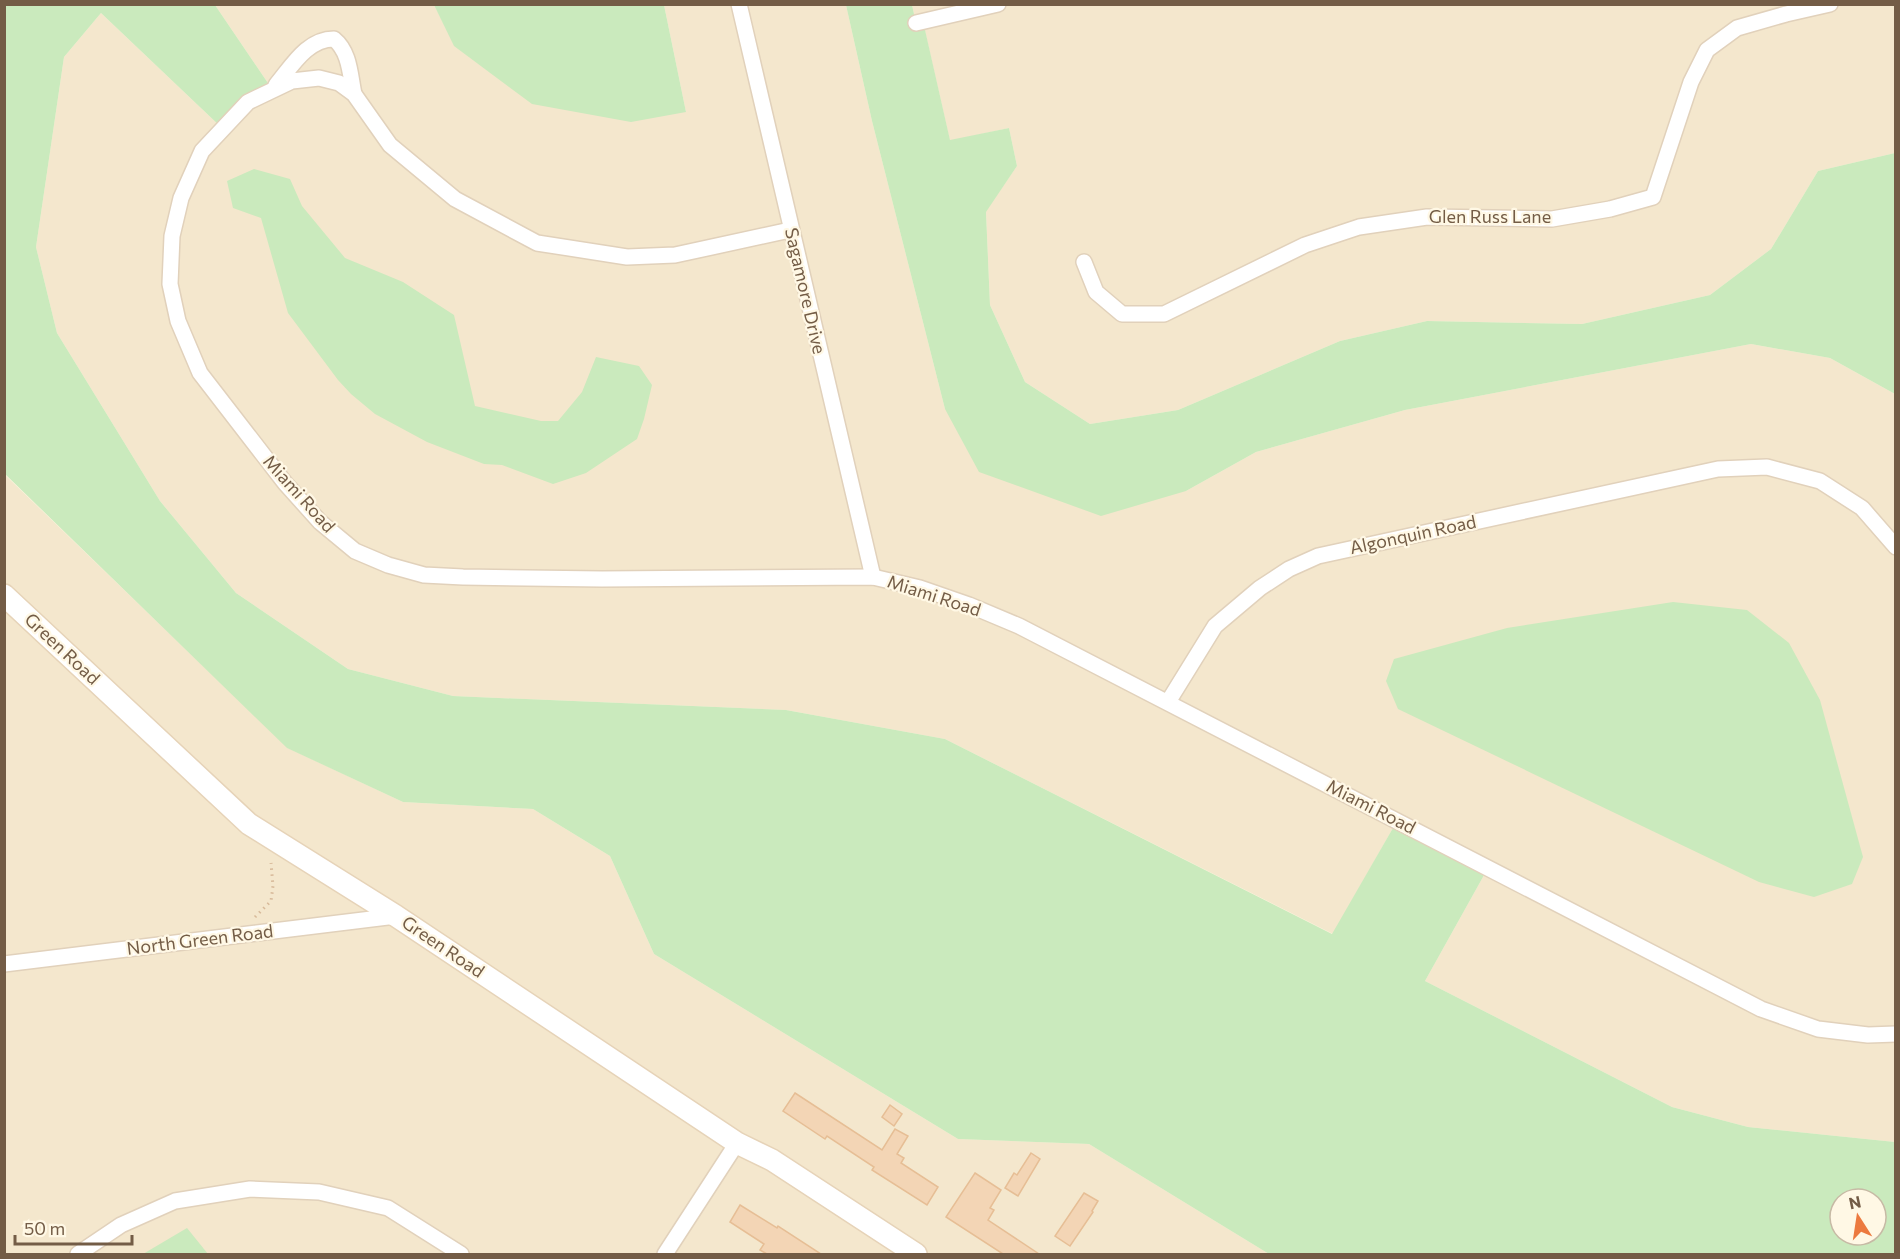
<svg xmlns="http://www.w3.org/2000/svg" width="1900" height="1259" font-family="Commissioner,sans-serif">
	<rect width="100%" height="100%" fill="#fdf5df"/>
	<!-- residential -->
	<g fill="#f4e7cd">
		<polygon points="215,5 434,5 455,46 686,112 664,5 846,5 872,121 945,409 1186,491 1256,452 1405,410 1751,344 1830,358 1895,394 1895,1142 1748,1127 1672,1107 1425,981 1488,868 1397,821 1333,934 945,739 786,710 453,696 348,669 236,593 160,501 57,333 36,247 64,57 101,13 223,129 272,89"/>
		<polygon points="912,5 1895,5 1895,153 1818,171 1771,249 1710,295 1582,324 1427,321 1340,341 1178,410 1090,424 1025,382 990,305 986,211 1017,166 1009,128 950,141 923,22 916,23"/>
		<polygon points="4,474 288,748 403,802 533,809 610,856 654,954 958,1139 1089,1144 1269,1254 5,1254"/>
	</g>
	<!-- green -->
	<g fill="#caeabd" fill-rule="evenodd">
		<path d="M4,5H215L272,89L223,129L101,13L64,57L36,247L57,333L160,501L236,593L348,669L453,696L786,710L945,739L1332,934L1397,821L1488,868L1425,981L1672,1107L1748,1127L1895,1142V1254H1269L1089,1144L958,1139L654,954L610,856L533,809L403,802L287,748L5,474ZM1840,1199H1876V1235H1840Z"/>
		<polygon points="434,5 664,5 686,112 631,122 532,104 454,46"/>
		<polygon points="846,5 912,5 916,23 923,21 950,140 1009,128 1017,166 986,212 990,305 1025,382 1090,424 1178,410 1340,341 1427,321 1582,324 1710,295 1771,249 1818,171 1895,153 1895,394 1830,358 1751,344 1405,410 1256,452 1186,491 1101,516 979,472 945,409 872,121"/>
		<polygon points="254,169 290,179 302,206 345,258 403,282 454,315 475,406 541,421 558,421 582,392 596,357 639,366 652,385 644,419 637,439 586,473 553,484 502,465 484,464 427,442 375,414 351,394 338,380 288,313 261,218 233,208 227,181"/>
		<polygon points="1673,602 1747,610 1789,643 1820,700 1863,857 1852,884 1814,897 1759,882 1398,709 1386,681 1394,659 1507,628"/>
		<polygon points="187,1228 208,1254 143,1254"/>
	</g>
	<!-- building -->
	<g fill="#f3d5b5" stroke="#e6be95" stroke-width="1.5">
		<polygon points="795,1093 882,1150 895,1129 908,1136 897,1154 904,1158 901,1163 938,1187 927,1205 872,1170 874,1167 827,1136 825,1139 783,1111"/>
		<polygon points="890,1105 902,1114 894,1126 882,1117"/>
		<polygon points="1031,1153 1040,1159 1018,1196 1005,1188 1014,1173 1017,1175"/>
		<polygon points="975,1173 1001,1190 990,1208 994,1210 988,1220 1039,1254 1003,1254 946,1217"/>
		<polygon points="1084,1193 1098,1201 1092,1211 1093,1212 1070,1246 1055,1236"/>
		<polygon points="740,1205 777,1228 778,1226 821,1254 767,1254 760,1250 764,1244 730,1222"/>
	</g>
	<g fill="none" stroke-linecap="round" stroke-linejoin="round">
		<defs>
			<g id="minor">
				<polyline points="739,4 873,577"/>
				<polyline points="916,23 998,4"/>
				<path d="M276,85C292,66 307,39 334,39C350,52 350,75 354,94"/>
				<polyline points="790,230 675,255 627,257 537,243 455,199 390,145 354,94 339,83 319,78 292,81 248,102 202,151 181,198 172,236 170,284 178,321 200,373 285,483 320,522 355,551 388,565 424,575 463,577 602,579 873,577 920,588 969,605 1019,626 1761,1009 1818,1029 1868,1035 1896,1034"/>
				<polyline points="1084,262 1096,292 1122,314 1164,314 1305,245 1359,227 1427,217 1552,219 1610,209 1653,197 1691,82 1707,50 1737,28 1786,14 1830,4"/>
				<polyline points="1168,702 1215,626 1260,588 1289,569 1318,556 1718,469 1767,467 1820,481 1862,508 1896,547"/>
				<polyline points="4,964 396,916"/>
				<polyline points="78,1254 121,1225 175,1201 250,1189 319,1192 388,1208 461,1254"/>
				<polyline points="665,1254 737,1143"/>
			</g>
			<polyline id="secondary" points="4,595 249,824 396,916 737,1143 772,1160 916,1254"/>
		</defs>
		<!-- minor casing -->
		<use href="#minor" stroke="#e1d1bb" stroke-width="18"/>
		<!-- secondary casing -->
		<use href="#secondary" stroke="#e6d3b8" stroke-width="24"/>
		<!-- path -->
		<polyline stroke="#d7b999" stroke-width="3" stroke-dasharray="1.5 4.5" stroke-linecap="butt" points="255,917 271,901 273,886 271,863"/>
		<!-- minor -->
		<use href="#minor" stroke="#fff" stroke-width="15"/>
		<!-- secondary -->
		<use href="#secondary" stroke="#fff" stroke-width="21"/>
	</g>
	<g text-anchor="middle" stroke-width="4.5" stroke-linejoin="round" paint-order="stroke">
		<!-- street labels -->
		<g font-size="18" fill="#735c46" stroke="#fff8e5">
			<text x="1490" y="223">Glen Russ Lane</text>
			<text transform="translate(805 291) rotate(77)" y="6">Sagamore Drive</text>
			<text transform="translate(299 494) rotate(48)" y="6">Miami Road</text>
			<text transform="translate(1413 535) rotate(-12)" y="6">Algonquin Road</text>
			<text transform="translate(934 596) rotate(18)" y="6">Miami Road</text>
			<text transform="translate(62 649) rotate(43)" y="6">Green Road</text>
			<text transform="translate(1371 807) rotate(27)" y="6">Miami Road</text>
			<text transform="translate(200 940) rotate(-7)" y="6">North Green Road</text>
			<text transform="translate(443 947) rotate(34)" y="6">Green Road</text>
		</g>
	</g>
	<!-- border -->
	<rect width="1900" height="1259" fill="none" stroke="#735c46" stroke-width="12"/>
	<!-- north arrow -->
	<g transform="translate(1858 1217) rotate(348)"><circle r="28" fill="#fff8e5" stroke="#c7baa5" stroke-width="1.5"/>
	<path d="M0-4.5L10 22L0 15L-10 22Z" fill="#ec7a3f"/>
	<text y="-9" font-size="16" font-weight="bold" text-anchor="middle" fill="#735c46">N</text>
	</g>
	<!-- scale -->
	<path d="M15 1235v9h117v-9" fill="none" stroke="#735c46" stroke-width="3"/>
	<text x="24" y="1235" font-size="18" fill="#735c46" stroke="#fff8e5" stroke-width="4.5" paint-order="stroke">50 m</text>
</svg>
